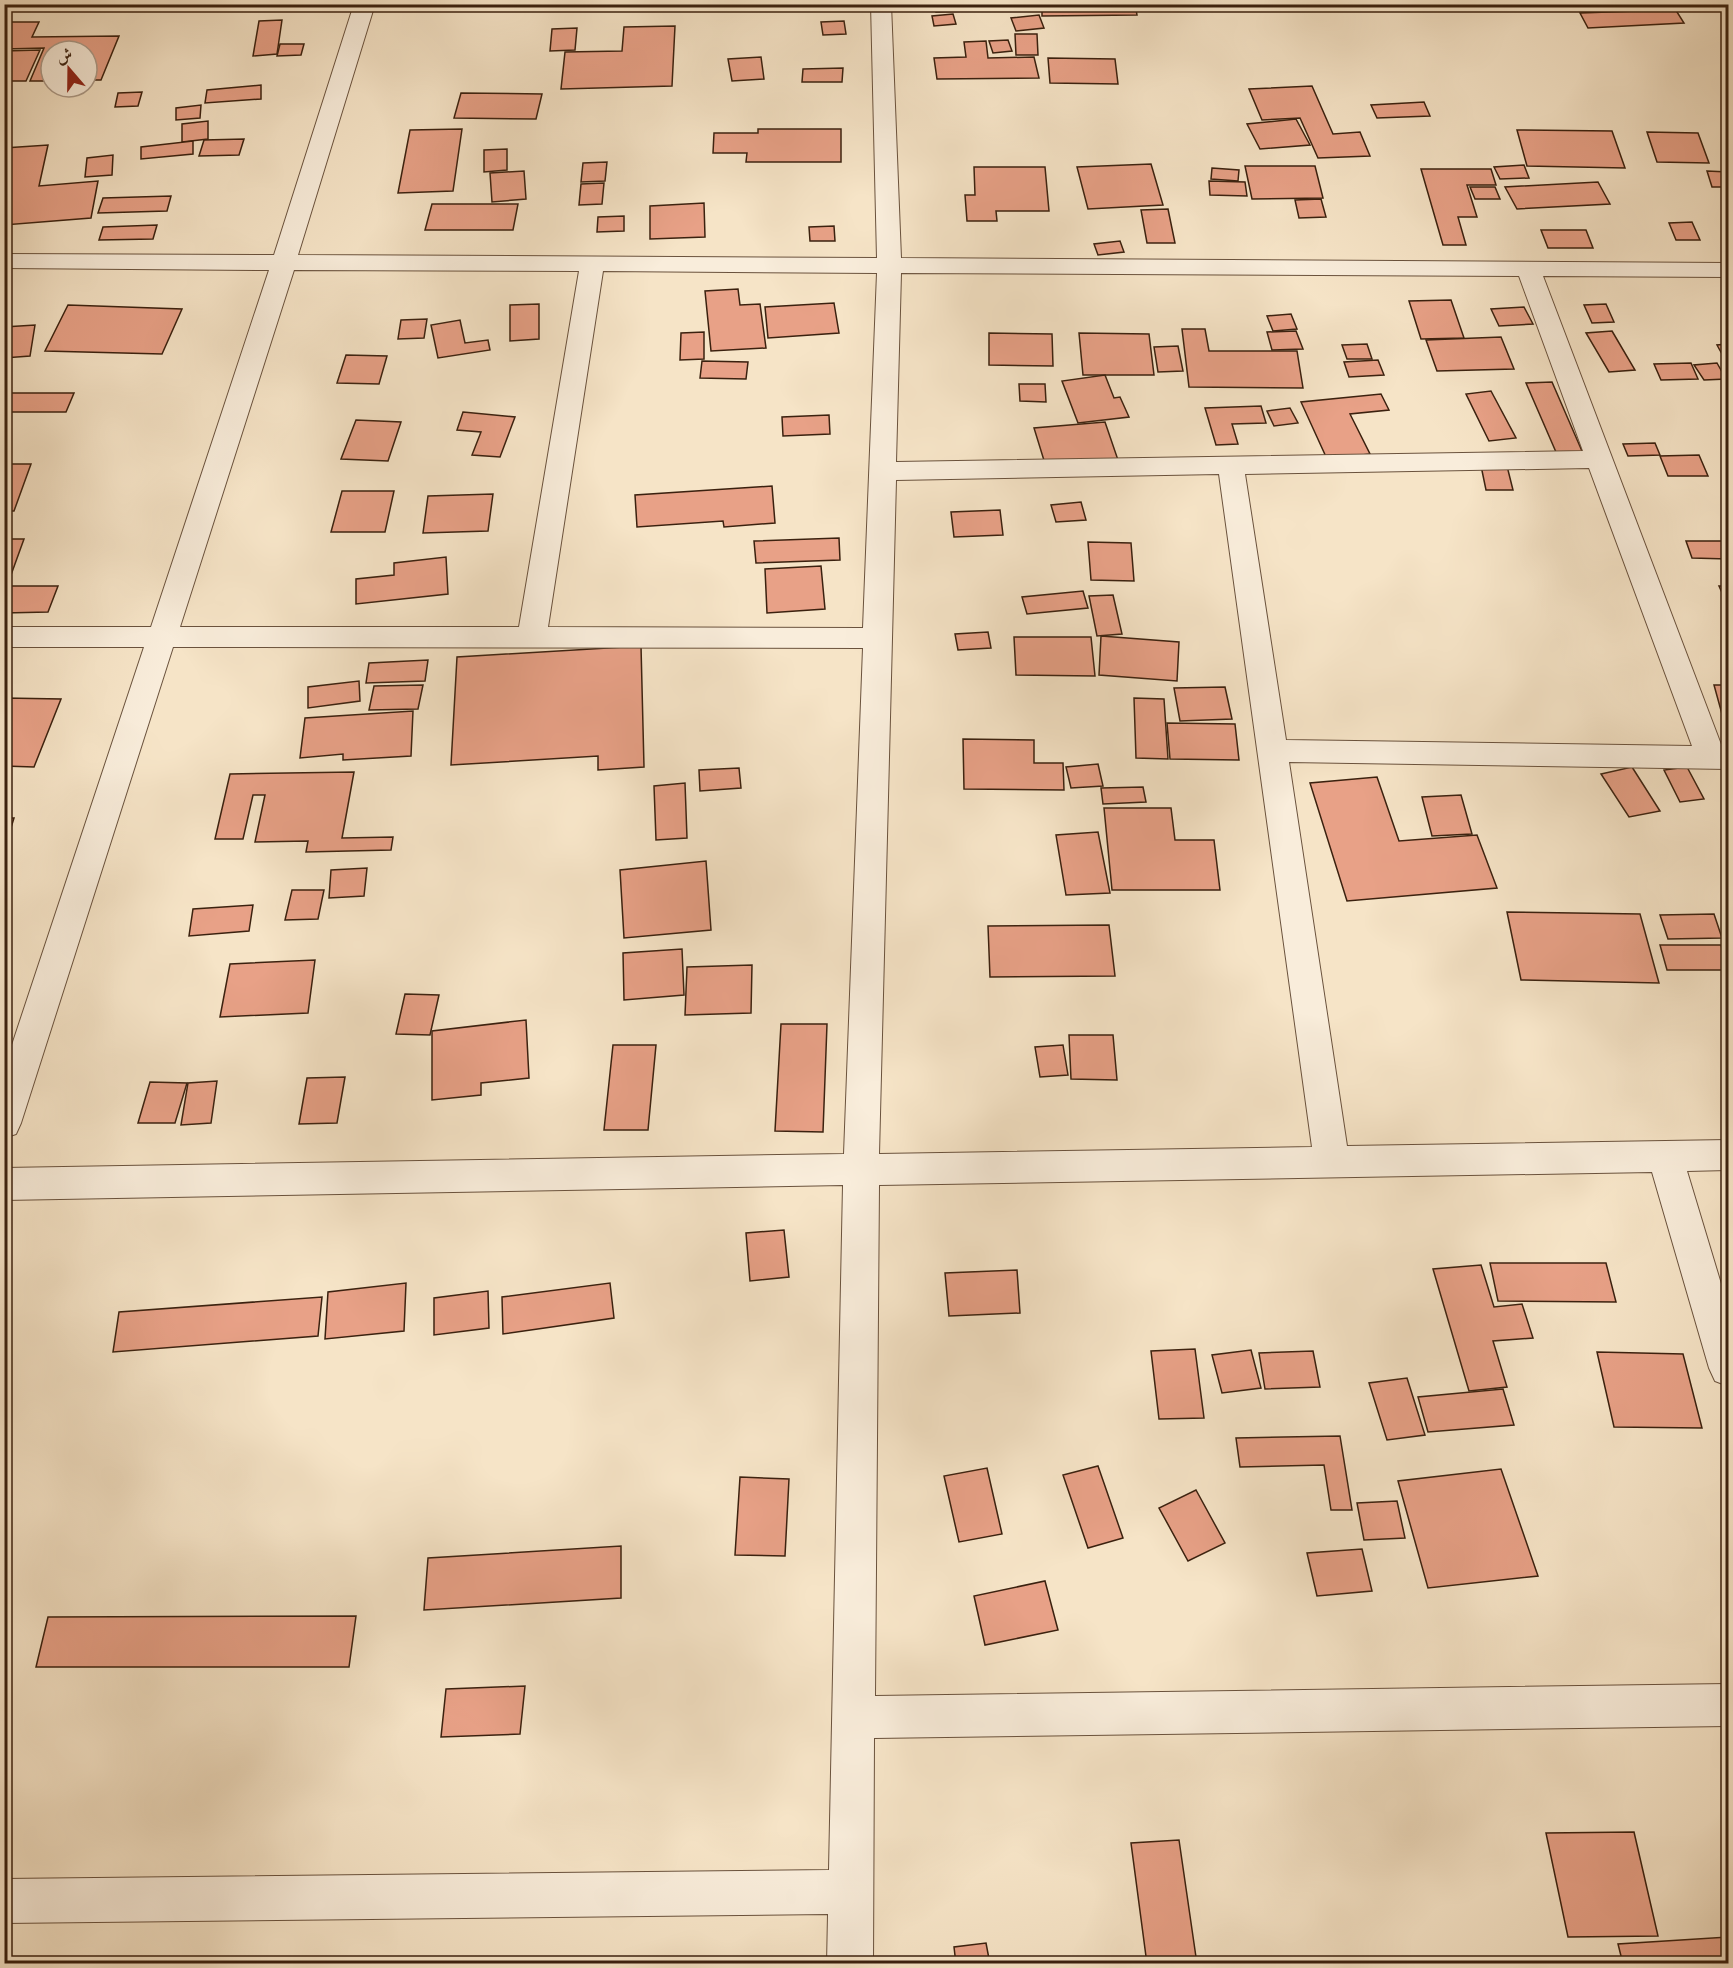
<svg xmlns="http://www.w3.org/2000/svg" width="1733" height="1968" font-family="'Libre Bodoni',Amiri,serif">
	<rect width="100%" height="100%" fill="#f6e4c7"/>
	<filter id="stains"><feTurbulence type="fractalNoise" baseFrequency=".00333" numOctaves="4"/><feColorMatrix values="0 0 0 0 .2 0 0 0 0 .09 0 0 0 0 .02 0 0 0 .5 -.17"/></filter>
	<radialGradient id="worn" r=".72"><stop offset=".6" stop-color="#630" stop-opacity="0"/><stop offset="1" stop-color="#630" stop-opacity=".3"/></radialGradient>
	<!-- building -->
	<g fill="#e8a187" stroke="#3b210f" stroke-width="1.5">
		<polygon points="935,4 968,4 969,11 936,12"/>
		<rect x="971" y="4" width="27" height="5"/>
		<polygon points="1000,4 1038,4 1038,8 1002,10"/>
		<polygon points="1072,4 1135,4 1137,15 1042,16 1042,10 1073,10"/>
		<polygon points="1632,4 1672,4 1684,23 1588,28 1580,13 1636,11"/>
		<polygon points="953,14 956,24 934,26 932,16"/>
		<polygon points="1039,15 1044,28 1016,31 1011,18"/>
		<polygon points="282,20 277,54 253,56 259,21"/>
		<polygon points="844,21 846,34 823,35 821,22"/>
		<polygon points="11,22 39,22 32,37 119,36 101,80 87,80 87,51 51,51 51,81 30,81 44,48 4,49 4,37"/>
		<polygon points="675,26 672,86 561,89 565,52 622,51 624,27"/>
		<polygon points="577,28 575,50 550,51 552,29"/>
		<polygon points="1015,34 1037,34 1038,55 1016,55"/>
		<polygon points="1008,40 1012,51 993,53 989,41"/>
		<polygon points="986,41 988,58 1034,57 1039,78 937,79 934,58 966,57 964,42"/>
		<polygon points="280,44 304,44 301,55 277,56"/>
		<polygon points="40,50 26,81 4,81 4,51"/>
		<polygon points="761,57 764,79 732,81 728,59"/>
		<polygon points="1048,58 1115,59 1118,84 1050,83"/>
		<polygon points="843,68 842,82 802,82 803,69"/>
		<polygon points="261,85 261,99 205,103 207,90"/>
		<polygon points="1312,86 1333,134 1360,132 1370,156 1318,158 1300,118 1262,120 1249,89"/>
		<polygon points="142,92 138,106 115,107 118,93"/>
		<polygon points="461,93 542,94 536,119 454,118"/>
		<polygon points="1424,102 1430,116 1377,118 1371,105"/>
		<polygon points="201,105 200,118 176,120 176,108"/>
		<polygon points="1296,119 1310,145 1260,149 1247,124"/>
		<polygon points="208,121 208,139 182,142 182,124"/>
		<polygon points="462,129 453,191 398,193 410,130"/>
		<polygon points="758,129 841,129 841,162 746,162 747,153 713,153 714,133 758,133"/>
		<polygon points="1517,130 1612,131 1625,168 1527,166"/>
		<polygon points="1647,132 1698,133 1709,163 1657,162"/>
		<polygon points="244,139 239,155 199,156 204,140"/>
		<polygon points="193,141 193,154 141,159 141,147"/>
		<polygon points="48,145 39,186 98,181 91,218 4,225 7,208 4,209 4,148"/>
		<polygon points="507,149 507,170 484,172 484,150"/>
		<polygon points="113,155 112,175 85,177 87,158"/>
		<polygon points="607,162 605,181 581,182 583,163"/>
		<polygon points="1151,164 1163,205 1088,209 1077,167"/>
		<polygon points="1524,165 1529,178 1500,179 1494,167"/>
		<polygon points="1245,166 1315,166 1323,198 1252,199"/>
		<polygon points="974,167 1045,167 1049,211 996,211 997,221 967,221 965,195 975,195"/>
		<polygon points="1212,168 1239,170 1238,181 1211,179"/>
		<polygon points="1421,169 1491,169 1496,185 1467,185 1477,217 1458,217 1466,245 1443,245"/>
		<polygon points="524,171 526,199 492,202 490,173"/>
		<polygon points="1707,171 1728,172 1728,187 1712,187"/>
		<polygon points="1209,181 1245,182 1247,196 1210,195"/>
		<polygon points="1598,182 1610,204 1517,209 1505,187"/>
		<polygon points="604,183 602,204 579,205 581,184"/>
		<polygon points="1470,187 1495,187 1500,199 1475,199"/>
		<polygon points="171,196 167,211 98,213 103,198"/>
		<polygon points="1321,199 1326,217 1299,218 1295,200"/>
		<polygon points="704,203 705,237 650,239 650,206"/>
		<polygon points="432,204 518,204 513,230 425,230"/>
		<polygon points="1168,209 1175,243 1147,243 1141,210"/>
		<polygon points="624,216 624,231 597,232 598,217"/>
		<polygon points="1692,222 1700,240 1676,240 1669,223"/>
		<polygon points="157,225 153,239 99,240 103,227"/>
		<polygon points="834,226 835,241 810,241 809,227"/>
		<polygon points="1541,230 1586,230 1593,248 1548,248"/>
		<polygon points="1120,241 1124,252 1098,255 1094,244"/>
		<polygon points="738,289 740,305 760,304 766,348 711,351 705,291"/>
		<polygon points="1451,300 1464,338 1421,339 1409,301"/>
		<polygon points="834,303 839,333 768,338 765,307"/>
		<polygon points="539,304 539,339 510,341 510,305"/>
		<polygon points="1606,304 1614,322 1592,323 1584,305"/>
		<polygon points="68,305 182,309 162,354 45,351"/>
		<polygon points="1524,307 1533,324 1499,326 1491,309"/>
		<polygon points="1291,314 1297,329 1273,331 1267,316"/>
		<polygon points="427,319 424,338 398,339 401,320"/>
		<polygon points="460,320 465,343 488,340 490,350 438,358 431,325"/>
		<polygon points="35,325 30,356 4,358 4,327"/>
		<polygon points="1182,329 1205,329 1209,351 1297,351 1303,388 1189,387"/>
		<polygon points="1296,331 1303,349 1272,350 1267,332"/>
		<polygon points="1612,331 1635,370 1609,372 1586,333"/>
		<polygon points="704,332 704,359 680,360 681,333"/>
		<polygon points="989,333 1052,334 1053,366 989,365"/>
		<polygon points="1079,333 1149,334 1154,375 1083,375"/>
		<polygon points="1501,337 1514,369 1437,371 1426,340"/>
		<polygon points="1367,344 1372,359 1347,359 1342,345"/>
		<polygon points="1728,344 1728,365 1717,345"/>
		<polygon points="1178,346 1183,371 1158,372 1154,347"/>
		<polygon points="346,355 387,356 379,384 337,383"/>
		<polygon points="1378,360 1384,375 1349,377 1344,362"/>
		<polygon points="702,361 748,362 746,379 700,378"/>
		<polygon points="1691,363 1698,379 1661,380 1654,364"/>
		<polygon points="1717,363 1726,379 1704,380 1694,365"/>
		<polygon points="1105,375 1114,398 1120,397 1129,417 1078,423 1062,381"/>
		<polygon points="1552,382 1585,458 1559,459 1526,383"/>
		<polygon points="1019,384 1045,384 1046,402 1020,401"/>
		<polygon points="1491,391 1516,438 1489,441 1466,394"/>
		<polygon points="10,393 74,393 66,412 4,412"/>
		<polygon points="1381,394 1389,410 1350,414 1370,454 1327,459 1301,402"/>
		<polygon points="1261,406 1266,423 1232,424 1238,444 1216,445 1205,408"/>
		<polygon points="1290,408 1298,423 1274,426 1267,411"/>
		<polygon points="463,412 515,417 500,457 472,455 481,432 457,430"/>
		<polygon points="829,415 830,434 783,436 782,417"/>
		<polygon points="356,420 401,422 388,461 341,459"/>
		<polygon points="1105,422 1118,460 1046,467 1034,428"/>
		<polygon points="1655,443 1660,455 1628,456 1623,444"/>
		<polygon points="1699,455 1708,476 1668,476 1660,456"/>
		<polygon points="1480,461 1506,462 1513,490 1486,490"/>
		<polygon points="4,464 31,464 14,511 4,511"/>
		<polygon points="772,486 775,523 724,527 723,521 637,527 635,495"/>
		<polygon points="342,491 394,491 385,532 331,532"/>
		<polygon points="493,494 488,531 423,533 428,496"/>
		<polygon points="1081,502 1086,520 1056,522 1051,505"/>
		<polygon points="1000,510 1003,535 954,537 951,512"/>
		<polygon points="839,538 840,560 756,563 754,541"/>
		<polygon points="4,539 24,539 7,586 58,586 48,612 4,613"/>
		<polygon points="1686,541 1728,541 1728,559 1692,558"/>
		<polygon points="1088,542 1131,543 1134,581 1091,580"/>
		<polygon points="446,557 448,594 356,604 356,579 394,575 394,563"/>
		<polygon points="821,566 825,609 767,613 765,569"/>
		<polygon points="1719,586 1728,586 1728,606"/>
		<polygon points="1083,591 1088,608 1027,614 1022,597"/>
		<polygon points="1113,595 1122,634 1097,636 1089,596"/>
		<polygon points="988,632 991,648 958,650 955,634"/>
		<polygon points="1101,636 1179,642 1177,681 1099,675"/>
		<polygon points="1014,637 1091,637 1095,676 1016,675"/>
		<polygon points="641,646 644,767 598,770 598,756 451,765 457,657"/>
		<polygon points="428,660 425,681 366,683 369,663"/>
		<polygon points="359,681 360,701 308,708 308,687"/>
		<polygon points="423,685 418,709 369,710 374,686"/>
		<polygon points="1714,685 1728,685 1728,736"/>
		<polygon points="1225,687 1232,719 1180,721 1174,688"/>
		<polygon points="4,698 61,699 34,767 4,766"/>
		<polygon points="1134,698 1164,699 1168,759 1136,758"/>
		<polygon points="413,711 411,756 343,760 343,754 300,758 305,718"/>
		<polygon points="1167,723 1235,724 1239,760 1170,759"/>
		<polygon points="963,739 1034,740 1034,763 1063,763 1064,790 964,789"/>
		<polygon points="1098,764 1103,786 1071,788 1066,767"/>
		<polygon points="1632,767 1660,811 1629,817 1601,774"/>
		<polygon points="1687,767 1704,799 1680,802 1664,770"/>
		<polygon points="739,768 741,788 700,791 699,770"/>
		<polygon points="354,772 342,838 393,837 391,850 306,852 308,841 255,842 265,795 253,795 243,839 215,839 230,774"/>
		<polygon points="1377,777 1399,841 1477,835 1497,888 1347,901 1310,783"/>
		<polygon points="685,783 687,838 656,840 654,786"/>
		<polygon points="1143,787 1146,802 1103,804 1101,788"/>
		<polygon points="1461,795 1472,834 1432,836 1422,797"/>
		<polygon points="1104,808 1171,808 1175,840 1214,840 1220,890 1112,890"/>
		<polygon points="4,818 14,818 4,850"/>
		<polygon points="1098,832 1110,893 1066,895 1056,835"/>
		<polygon points="706,861 711,930 624,938 620,870"/>
		<polygon points="367,868 364,896 329,898 331,870"/>
		<polygon points="292,890 324,890 318,919 285,920"/>
		<polygon points="253,905 249,931 189,936 193,909"/>
		<polygon points="1507,912 1640,914 1659,983 1521,980"/>
		<polygon points="1714,914 1722,938 1668,939 1660,915"/>
		<polygon points="1109,925 1115,976 990,977 988,926"/>
		<polygon points="1660,945 1721,945 1728,970 1667,970"/>
		<polygon points="682,949 684,995 624,1000 623,953"/>
		<polygon points="315,960 308,1013 220,1017 230,964"/>
		<polygon points="752,965 751,1013 685,1015 687,967"/>
		<polygon points="405,994 439,995 430,1035 396,1034"/>
		<polygon points="526,1020 529,1078 481,1083 481,1095 432,1100 432,1031"/>
		<polygon points="781,1024 827,1024 823,1132 775,1131"/>
		<polygon points="1069,1035 1113,1035 1117,1080 1071,1079"/>
		<polygon points="613,1045 656,1045 648,1130 604,1130"/>
		<polygon points="1063,1045 1068,1075 1040,1077 1035,1047"/>
		<polygon points="345,1077 337,1123 299,1124 307,1078"/>
		<polygon points="217,1081 211,1123 181,1125 188,1083"/>
		<polygon points="150,1082 187,1083 175,1123 138,1123"/>
		<polygon points="784,1230 789,1277 750,1281 746,1233"/>
		<polygon points="1490,1263 1606,1263 1616,1302 1498,1301"/>
		<polygon points="1481,1265 1494,1307 1522,1304 1533,1338 1493,1341 1507,1387 1469,1391 1433,1269"/>
		<polygon points="1017,1270 1020,1313 949,1316 945,1273"/>
		<polygon points="406,1283 404,1331 325,1339 328,1292"/>
		<polygon points="610,1283 614,1318 503,1334 502,1297"/>
		<polygon points="488,1291 489,1328 434,1335 434,1298"/>
		<polygon points="322,1297 318,1336 113,1352 119,1312"/>
		<polygon points="1195,1349 1204,1418 1159,1419 1151,1351"/>
		<polygon points="1251,1350 1261,1388 1222,1393 1212,1355"/>
		<polygon points="1313,1351 1320,1387 1265,1389 1259,1353"/>
		<polygon points="1597,1352 1683,1354 1702,1428 1614,1427"/>
		<polygon points="1407,1378 1425,1435 1387,1440 1369,1383"/>
		<polygon points="1503,1389 1514,1425 1428,1432 1418,1397"/>
		<polygon points="1340,1436 1352,1510 1331,1510 1324,1465 1240,1467 1236,1438"/>
		<polygon points="1098,1466 1123,1538 1088,1548 1063,1475"/>
		<polygon points="987,1468 1002,1534 959,1542 944,1476"/>
		<polygon points="1501,1469 1538,1576 1428,1588 1398,1481"/>
		<polygon points="740,1477 789,1479 785,1556 735,1555"/>
		<polygon points="1196,1490 1225,1543 1188,1561 1159,1508"/>
		<polygon points="1397,1501 1405,1538 1364,1540 1357,1503"/>
		<polygon points="621,1546 621,1598 424,1610 428,1558"/>
		<polygon points="1362,1549 1372,1591 1317,1596 1307,1553"/>
		<polygon points="1045,1581 1058,1630 985,1645 974,1596"/>
		<polygon points="356,1616 349,1667 36,1667 48,1617"/>
		<polygon points="525,1686 520,1734 441,1737 446,1689"/>
		<polygon points="1634,1832 1658,1936 1568,1937 1546,1833"/>
		<polygon points="1179,1840 1197,1964 1147,1964 1131,1843"/>
		<polygon points="1728,1937 1728,1964 1623,1964 1618,1944"/>
		<polygon points="986,1943 990,1964 956,1964 954,1947"/>
	</g>
	<g fill="none" stroke-linecap="round" stroke-linejoin="round">
		<defs>
			<path id="minor" d="M354,4H375L298,255L877,258L871,4H891L901,258L1728,263V277L1543,276L1722,747H1728V769L1289,762L1347,1146L1728,1140V1170L1687,1171L1728,1307V1386L1715,1381L1709,1368L1652,1172L879,1185L875,1696L1728,1684V1726L874,1738L873,1964H827L828,1914L4,1923V1879L829,1870L843,1185L4,1200V1168L844,1154L863,648L173,647L21,1123L16,1134L4,1138V1069L144,647H4V627H151L269,270L4,268V254L274,255ZM294,270L579,271L519,627H180ZM603,271L877,273L863,628L548,627ZM901,273L1519,276L1583,451L896,462ZM1589,468L1692,746L1286,740L1245,474ZM1219,474L1312,1147L879,1154L896,480Z"/>
		</defs>
		<!-- minor casing -->
		<use href="#minor" stroke="#6a523d" stroke-width="2"/>
		<!-- minor -->
		<use href="#minor" fill="#f9eddb" fill-rule="evenodd"/>
	</g>
	<!-- margin -->
	<rect width="1733" height="1968" fill="none" stroke="#f6e4c7" stroke-width="24"/>
	<rect x="6" y="6" width="1721" height="1956" fill="none" stroke="#3b210f" stroke-width="3"/>
	<rect x="12" y="12" width="1709" height="1944" fill="none" stroke="#3b210f" stroke-width="1.5"/>
	<!-- north arrow -->
	<g transform="translate(69 69) rotate(340)"><circle r="28" fill="#f9eddb" stroke="#ad9b89" stroke-width="1.5"/>
	<path d="M0-4.5L10 22L0 15L-10 22Z" fill="#8f2418"/>
	<text y="-9" font-size="16" font-weight="bold" text-anchor="middle" fill="#3b210f">ش</text>
	</g>
	<rect width="100%" height="100%" filter="url(#stains)"/>
	<rect width="100%" height="100%" fill="url(#worn)"/>
</svg>
